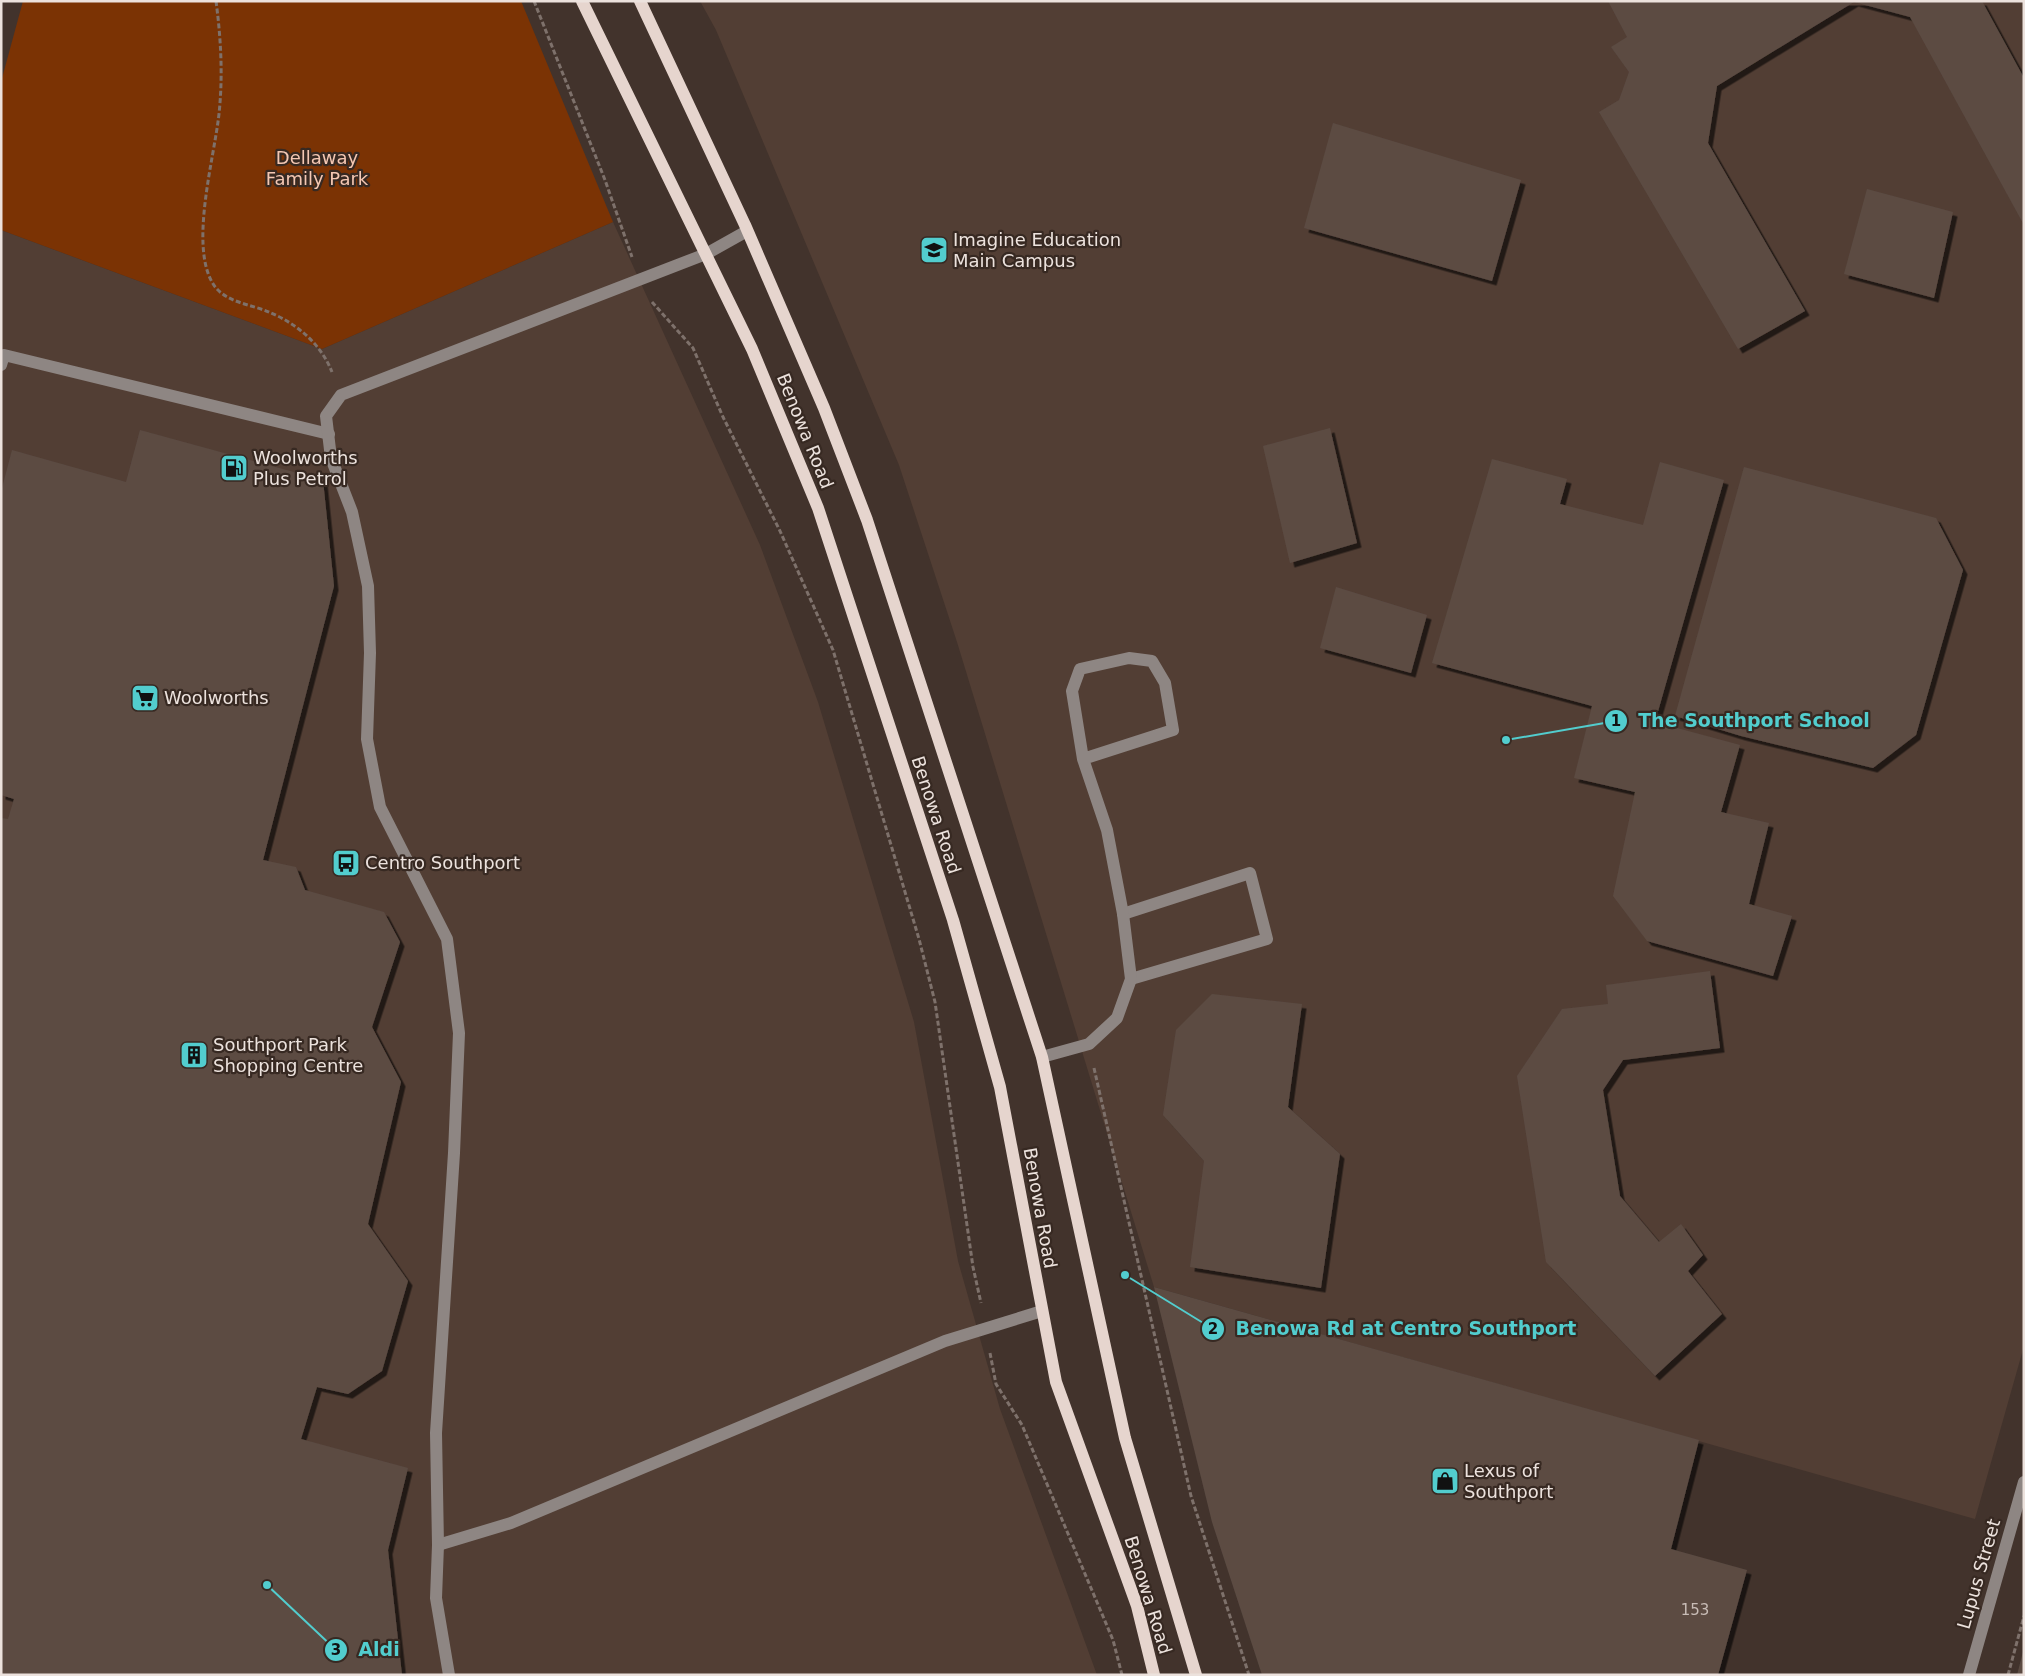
<svg xmlns="http://www.w3.org/2000/svg" width="2025" height="1676" font-family="'DejaVu Sans',sans-serif">
	<defs>
		<filter id="shadow"><feDropShadow dx="4.5" dy="4.5" stdDeviation="0" flood-color="#0009"/></filter>
	</defs>
	<rect width="100%" height="100%" fill="#42332c"/>
	<!-- built -->
	<g fill="#523e34">
		<polygon points="700,1 2024,1 2024,1346 1975,1519 1154,1287 957,642 899,465 716,30"/>
		<polygon points="613,222 760,545 818,702 914,1022 958,1261 1000,1409 1097,1675 1,1675 1,230 322,349"/>
	</g>
	<!-- green -->
	<polygon fill="#7b3304" points="23,1 521,1 613,222 322,349 1,230 1,82"/>
	<!-- building -->
	<g fill="#5b4b43" filter="url(#shadow)">
		<polygon points="1608,1 1982,1 2024,78 2024,225 1910,17 1854,2 1717,86 1708,143 1805,311 1738,349 1599,112 1619,100 1629,72 1611,47 1627,37"/>
		<polygon points="1333,123 1521,180 1492,281 1304,228"/>
		<polygon points="1867,189 1953,212 1934,298 1844,274"/>
		<polygon points="1330,428 1357,543 1290,563 1263,446"/>
		<polygon points="140,430 323,480 334,586 263,860 296,867 305,890 384,912 400,942 372,1027 401,1082 368,1224 408,1281 382,1371 348,1394 317,1387 301,1439 408,1468 388,1550 402,1675 1,1675 1,818 8,819 14,799 1,795 1,492 12,450 126,482"/>
		<polygon points="1492,459 1567,479 1560,504 1643,525 1660,462 1724,480 1655,722 1740,745 1721,812 1769,823 1749,904 1792,916 1773,976 1647,941 1613,896 1635,792 1574,778 1592,706 1432,663"/>
		<polygon points="1744,467 1936,518 1963,570 1916,735 1873,768 1741,736 1675,716"/>
		<polygon points="1336,587 1427,615 1411,673 1320,648"/>
		<polygon points="1710,971 1720,1048 1623,1060 1603,1090 1620,1196 1659,1242 1681,1224 1703,1255 1688,1271 1722,1314 1655,1376 1546,1262 1517,1076 1562,1009 1608,1004 1606,985"/>
		<polygon points="1212,994 1302,1004 1288,1107 1340,1154 1321,1288 1190,1267 1204,1161 1163,1115 1176,1030"/>
		<polygon points="1154,1287 1699,1440 1671,1549 1747,1570 1718,1675 1262,1675 1212,1522"/>
		<polygon points="2023,1652 2024,1675 2017,1675"/>
	</g>
	<g fill="none" stroke-linecap="round" stroke-linejoin="round">
		<!-- path -->
		<g stroke="#7e716b" stroke-width="3" stroke-dasharray="5 2.5" stroke-linecap="butt">
			<path d="M216,1C221,39 223,76 219,114C214,159 190,243 212,282C223,303 252,304 271,313C297,324 321,344 332,372"/>
			<polyline points="534,1 605,180 632,257"/>
			<polyline points="652,302 693,348 723,417 780,531 833,650 919,939 935,1002 973,1267 981,1303"/>
			<polyline points="1094,1068 1191,1496 1249,1675"/>
			<polyline points="990,1353 996,1384 1022,1425 1113,1640 1122,1675"/>
			<polyline points="2008,1675 2024,1616"/>
		</g>
		<!-- minor -->
		<g stroke="#8e8683" stroke-width="12">
			<polyline points="1,365 4,355 329,434"/>
			<polyline points="1123,914 1250,873 1267,939 1131,979"/>
			<polyline points="1042,1057 1089,1044 1117,1018 1131,979 1123,914 1107,830 1083,759 1072,691 1080,669 1129,658 1152,661 1165,683 1173,730 1083,759"/>
			<polyline points="438,1545 511,1523 945,1341 1042,1311"/>
			<polyline points="449,1675 436,1598 438,1545 436,1433 454,1153 459,1033 447,939 380,807 367,739 370,653 368,586 352,512 331,458 326,416 341,395 706,254 747,231"/>
			<polyline points="1969,1675 2024,1482"/>
		</g>
		<!-- major -->
		<g stroke="#e6d5ce" stroke-width="12">
			<polyline points="582,1 752,349 818,508 953,920 1000,1087 1056,1382 1137,1606 1154,1675"/>
			<polyline points="640,1 745,225 824,408 867,520 1042,1057 1125,1438 1196,1675"/>
		</g>
	</g>
	<!-- icons -->
	<defs>
		<symbol id="school-square" viewBox="-11 -11 22 22"><rect x="-9" y="-9" width="18" height="18" rx="4" fill="#52cdce" stroke="#372922"/><path d="M0-5L7-2L0 1L-7-2ZM-4 1L0 2.5L4 1V4Q0 6-4 4Z" fill="#111"/></symbol>
		<symbol id="fuel-square" viewBox="-11 -11 22 22"><rect x="-9" y="-9" width="18" height="18" rx="4" fill="#52cdce" stroke="#372922"/><path d="M-5.5-6h7V0h2V4h1.3V-2.5L3-4.5l.8-.8L6-3V5H2.5V1h-1V6h-7ZM-4.2-4.7v3.2H.2V-4.7Z" fill="#111"/></symbol>
		<symbol id="supermarket-square" viewBox="-11 -11 22 22"><rect x="-9" y="-9" width="18" height="18" rx="4" fill="#52cdce" stroke="#372922"/><path d="M-6-5.5h2.5l.6 2H6L4.5 2H-2.5L-4.4-4H-6ZM-1.5 3.2a1.3 1.3 0 1 0 .1 0ZM3 3.2a1.3 1.3 0 1 0 .1 0Z" fill="#111"/></symbol>
		<symbol id="bus-square" viewBox="-11 -11 22 22"><rect x="-9" y="-9" width="18" height="18" rx="4" fill="#52cdce" stroke="#372922"/><path d="M-5-6H5V4H4V6H2V4H-2V6H-4V4H-5ZM-3.5-4V0h7V-4ZM-3.5 1.2v1.5H-2V1.2ZM2 1.2v1.5H3.5V1.2Z" fill="#111"/></symbol>
		<symbol id="building-square" viewBox="-11 -11 22 22"><rect x="-9" y="-9" width="18" height="18" rx="4" fill="#52cdce" stroke="#372922"/><path d="M-4-6H4V6H1V3H-1V6H-4ZM-2.5-4.3h1.7v1.8h-1.7ZM.8-4.3h1.7v1.8H.8ZM-2.5-1h1.7V.8h-1.7ZM.8-1h1.7V.8H.8Z" fill="#111"/></symbol>
		<symbol id="shop-square" viewBox="-11 -11 22 22"><rect x="-9" y="-9" width="18" height="18" rx="4" fill="#52cdce" stroke="#372922"/><path d="M-5-2.5h2.3a2.7 3.5 0 0 1 5.4 0H5L5.5 6h-11ZM-1.5-2.5h3a1.5 2.3 0 0 0-3 0Z" fill="#111"/></symbol>
	</defs>
	<g fill-rule="evenodd">
		<use href="#school-square" x="918" y="234" width="32" height="32"/>
		<use href="#fuel-square" x="218" y="452" width="32" height="32"/>
		<use href="#supermarket-square" x="129" y="682" width="32" height="32"/>
		<use href="#bus-square" x="330" y="847" width="32" height="32"/>
		<use href="#building-square" x="178" y="1039" width="32" height="32"/>
		<use href="#shop-square" x="1429" y="1465" width="32" height="32"/>
	</g>
	<g text-anchor="middle" stroke-width="4.5" stroke-linejoin="round" paint-order="stroke">
		<!-- number labels -->
		<g font-size="15" fill="#c8bcb6">
			<text x="1695" y="1615">153</text>
		</g>
		<!-- park labels -->
		<g font-size="18" fill="#f4c7b2" stroke="#372922">
			<text x="317" y="164">Dellaway<tspan x="317" dy="21">Family Park</tspan></text>
		</g>
		<!-- poi labels -->
		<g font-size="18" fill="#ece2dd" stroke="#372922" text-anchor="start">
			<text x="953" y="246">Imagine Education<tspan x="953" dy="21">Main Campus</tspan></text>
			<text x="253" y="464">Woolworths<tspan x="253" dy="21">Plus Petrol</tspan></text>
			<text x="164" y="704">Woolworths</text>
			<text x="365" y="869">Centro Southport</text>
			<text x="213" y="1051">Southport Park<tspan x="213" dy="21">Shopping Centre</tspan></text>
			<text x="1464" y="1477">Lexus of<tspan x="1464" dy="21">Southport</tspan></text>
		</g>
		<!-- street labels -->
		<g font-size="18" fill="#ece2dd" stroke="#372922">
			<text transform="translate(805 431) rotate(68)" y="6">Benowa Road</text>
			<text transform="translate(936 815) rotate(72)" y="6">Benowa Road</text>
			<text transform="translate(1040 1208) rotate(80)" y="6">Benowa Road</text>
			<text transform="translate(1979 1574) rotate(-74)" y="6">Lupus Street</text>
			<text transform="translate(1148 1595) rotate(73)" y="6">Benowa Road</text>
		</g>
	</g>
	<!-- callouts -->
	<path fill="none" stroke="#52cdce" stroke-width="2" d="M1506 740L1616 721M1125 1275L1213 1329M267 1585L336 1650"/>
	<g fill="#52cdce" stroke="#372922" stroke-width="2">
		<circle cx="1506" cy="740" r="5"/>
		<circle cx="1125" cy="1275" r="5"/>
		<circle cx="267" cy="1585" r="5"/>
		<circle cx="1616" cy="721" r="12"/>
		<circle cx="1213" cy="1329" r="12"/>
		<circle cx="336" cy="1650" r="12"/>
	</g>
	<g font-size="15" text-anchor="middle" font-weight="bold" fill="#111">
		<text x="1616" y="726">1</text>
		<text x="1213" y="1334">2</text>
		<text x="336" y="1655">3</text>
	</g>
	<g font-size="19" text-anchor="middle" font-weight="bold" fill="#52cdce" stroke="#372922" stroke-width="4.5" stroke-linejoin="round" paint-order="stroke">
		<text x="1754" y="727">The Southport School</text>
		<text x="1406" y="1335">Benowa Rd at Centro Southport</text>
		<text x="379" y="1656">Aldi</text>
	</g>
	<!-- border -->
	<rect width="2025" height="1676" fill="none" stroke="#ece2dd" stroke-width="5"/>
</svg>
